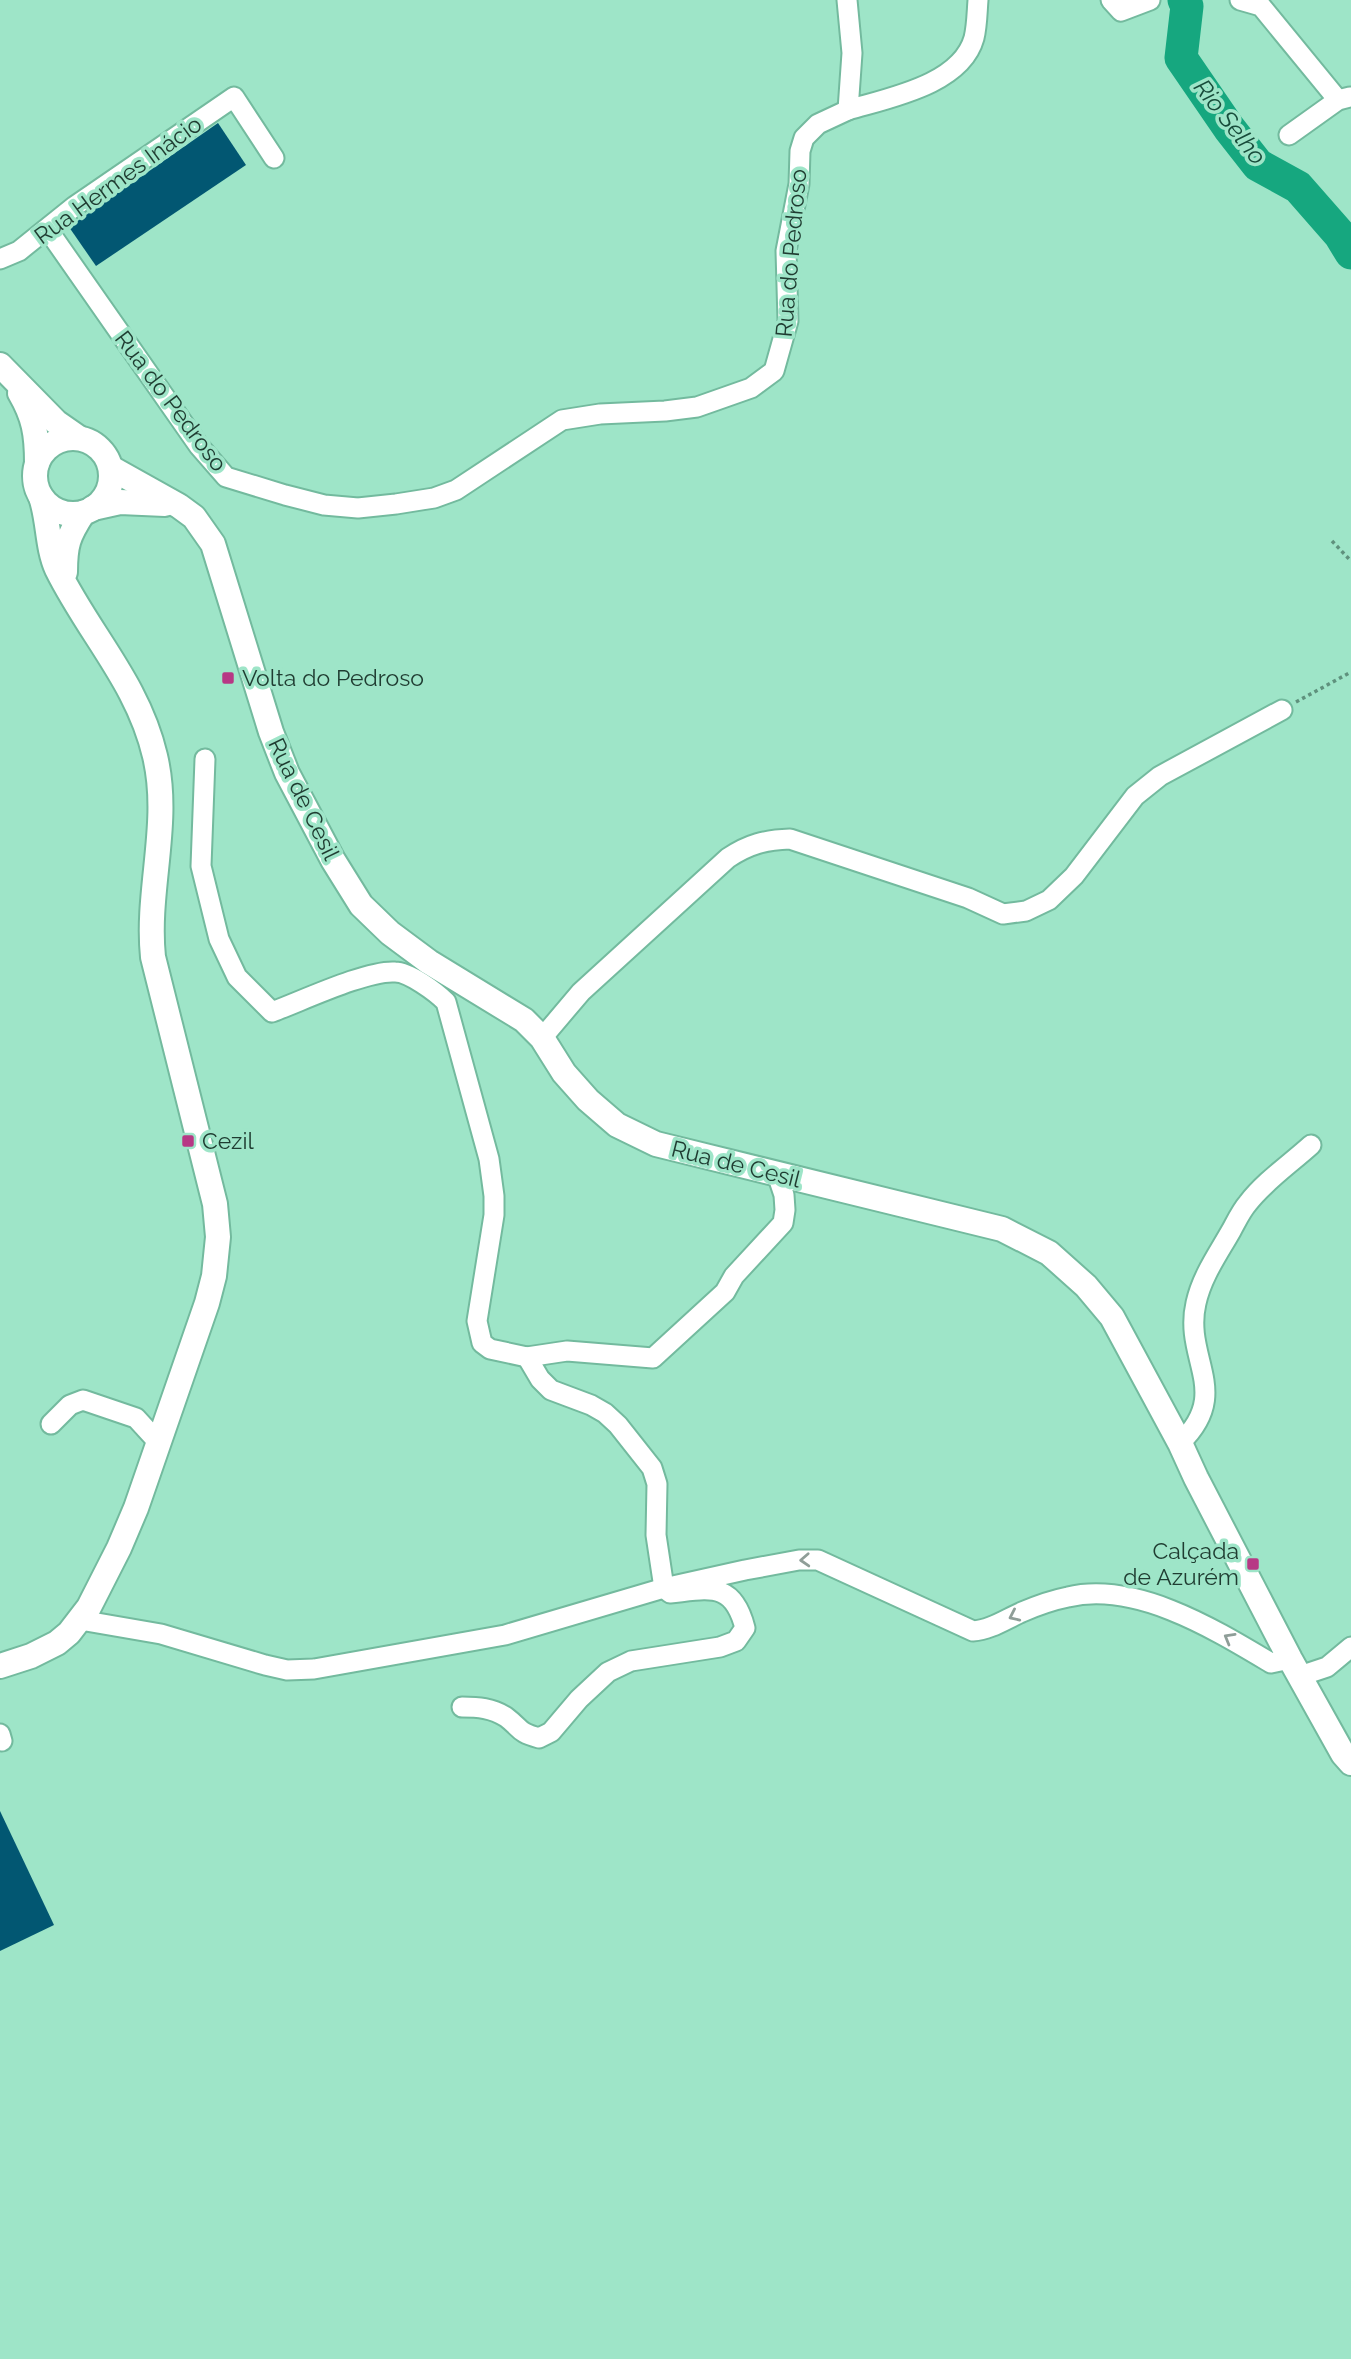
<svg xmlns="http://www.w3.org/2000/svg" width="1351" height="2359" font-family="Raleway,sans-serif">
	<rect width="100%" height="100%" fill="#9ee5c8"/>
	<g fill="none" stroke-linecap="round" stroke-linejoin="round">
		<!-- river -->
		<polyline stroke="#16a77f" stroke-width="33" points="1184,0 1187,6 1181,58 1229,128 1258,165 1298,187 1340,235 1351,253"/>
	</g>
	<!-- building -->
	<g fill="#025772">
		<polygon points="218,123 246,165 96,266 69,227"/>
		<polygon points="0,1811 54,1925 0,1951"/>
	</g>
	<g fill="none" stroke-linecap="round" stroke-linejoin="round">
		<defs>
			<g id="minor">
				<path d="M847,0L852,53L848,110C888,98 961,85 974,38C977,26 977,12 978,0"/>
				<polyline points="1111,0 1121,11 1150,0"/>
				<polyline points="1240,0 1261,6 1338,100"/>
				<polyline points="1289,135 1338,100 1350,97"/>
				<polyline points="48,230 199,446 226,477 285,495 324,505 358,508 396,504 434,498 456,490 562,420 600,414 665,411 697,407 751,388 774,371 788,321 786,251 799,184 800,151 804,138 818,124 848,110"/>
				<polyline points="0,259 19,251 75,206 234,97 274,158"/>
				<path d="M205,759L201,866L219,939L237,977L272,1012C302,1001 367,970 395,972C409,972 436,992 446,1002L489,1159L494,1196V1215L477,1321L482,1343L490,1349L527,1357L567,1351L653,1358L725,1292L734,1276L783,1223L785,1210L784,1195L777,1174"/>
				<path d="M542,1038L581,992L728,858C749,844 765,840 790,839L968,898L1003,914L1026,911L1049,900L1074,876L1135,796L1160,776L1282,710"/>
				<polyline points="51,1424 70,1405 83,1400 136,1418 158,1442"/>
				<path d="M1180,1443C1233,1392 1183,1359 1196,1303C1202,1276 1218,1254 1231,1231C1236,1222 1241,1211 1248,1203C1265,1181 1290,1164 1311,1145"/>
				<path d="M80,1620L161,1634L265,1665L287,1670L314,1669L505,1635L664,1588L745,1570L799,1560H818L973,1631C990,1630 1006,1619 1022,1612C1036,1606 1053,1600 1068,1597C1136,1581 1214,1629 1271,1663L1290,1659"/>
				<polyline points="1300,1676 1327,1667 1351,1647"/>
				<path d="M462,1707C478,1707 492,1708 506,1717C522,1729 517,1732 539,1738L551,1732L579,1699L608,1672L631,1661L720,1647L736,1641L745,1628C733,1581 710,1589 670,1593L664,1588L656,1535L657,1484L652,1468L618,1425L605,1413L591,1405L551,1390L540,1379L527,1357"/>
				<polyline points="0,1734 2,1741"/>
			</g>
			<g id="major">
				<polyline points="0,365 56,422 79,438"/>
				<path d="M20,393C34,417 37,434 37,463"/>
				<circle cx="73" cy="476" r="38"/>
				<polyline points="111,468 179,506 194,517 213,544 271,732 287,773 333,860 361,905 390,933 429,962 524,1020 542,1038 564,1073 588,1100 617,1125 656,1144 1002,1229 1049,1253 1086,1286 1112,1317 1180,1443 1196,1478 1290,1659 1343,1754 1351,1763"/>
				<polyline points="93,508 120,502 165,504"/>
				<path d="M65,572C65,545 68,536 83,513"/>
				<path d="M0,1666L31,1656L57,1643L69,1633L89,1607L119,1548L136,1508L207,1303L214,1276L218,1237L215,1204L153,957C146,890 171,823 155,756C138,683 89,634 57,569C47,547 49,520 41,497"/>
			</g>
		</defs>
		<!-- minor casing -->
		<use href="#minor" stroke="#73ba9e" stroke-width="23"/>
		<!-- major casing -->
		<use href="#major" stroke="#73ba9e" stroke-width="28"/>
		<!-- path -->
		<g stroke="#5f917d" stroke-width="3.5" stroke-dasharray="3.5 3.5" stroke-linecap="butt">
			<polyline points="1332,541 1351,561"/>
			<polyline points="1296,702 1351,672"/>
		</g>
		<!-- minor -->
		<use href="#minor" stroke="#fff" stroke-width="19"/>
		<!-- major -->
		<use href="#major" stroke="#fff" stroke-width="24"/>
	</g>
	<!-- one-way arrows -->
	<defs><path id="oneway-chevron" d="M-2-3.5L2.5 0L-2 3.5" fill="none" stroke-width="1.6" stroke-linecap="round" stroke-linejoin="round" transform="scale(1.75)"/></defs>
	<g stroke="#8f9e98">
		<use href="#oneway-chevron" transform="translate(805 1560) rotate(177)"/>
		<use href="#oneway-chevron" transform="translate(1014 1616) rotate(155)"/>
		<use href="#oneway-chevron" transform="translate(1229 1638) rotate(-150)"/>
	</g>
	<!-- markers -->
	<g fill="#b73885" stroke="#9ee5c8" stroke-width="2.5">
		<rect x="221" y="671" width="14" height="14" rx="3.5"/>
		<rect x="181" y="1134" width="14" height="14" rx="3.5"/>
		<rect x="1246" y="1557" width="14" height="14" rx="3.5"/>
	</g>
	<g text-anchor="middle" stroke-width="7" stroke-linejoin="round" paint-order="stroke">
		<!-- street labels -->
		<g font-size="23" fill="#1f3c31" stroke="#9ee5c8">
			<text transform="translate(118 180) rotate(-36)" y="8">Rua Hermes Inácio</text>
			<text transform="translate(791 253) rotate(-85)" y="8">Rua do Pedroso</text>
			<text transform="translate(171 401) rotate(53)" y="8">Rua do Pedroso</text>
			<text transform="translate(304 799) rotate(64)" y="8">Rua de Cesil</text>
			<text transform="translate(736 1164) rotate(14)" y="8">Rua de Cesil</text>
		</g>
		<!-- poi labels -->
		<g font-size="23" fill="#1f3c31" stroke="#9ee5c8" text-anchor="start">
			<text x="242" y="686">Volta do Pedroso</text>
			<text x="202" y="1149">Cezil</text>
			<text x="1239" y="1559" text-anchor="end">Calçada<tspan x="1239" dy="26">de Azurém</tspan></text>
		</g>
		<!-- water labels -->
		<g font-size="24" font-style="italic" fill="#184c3b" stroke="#9ee5c8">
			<text transform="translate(1230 122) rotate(52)" y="8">Rio Selho</text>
		</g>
	</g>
</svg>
